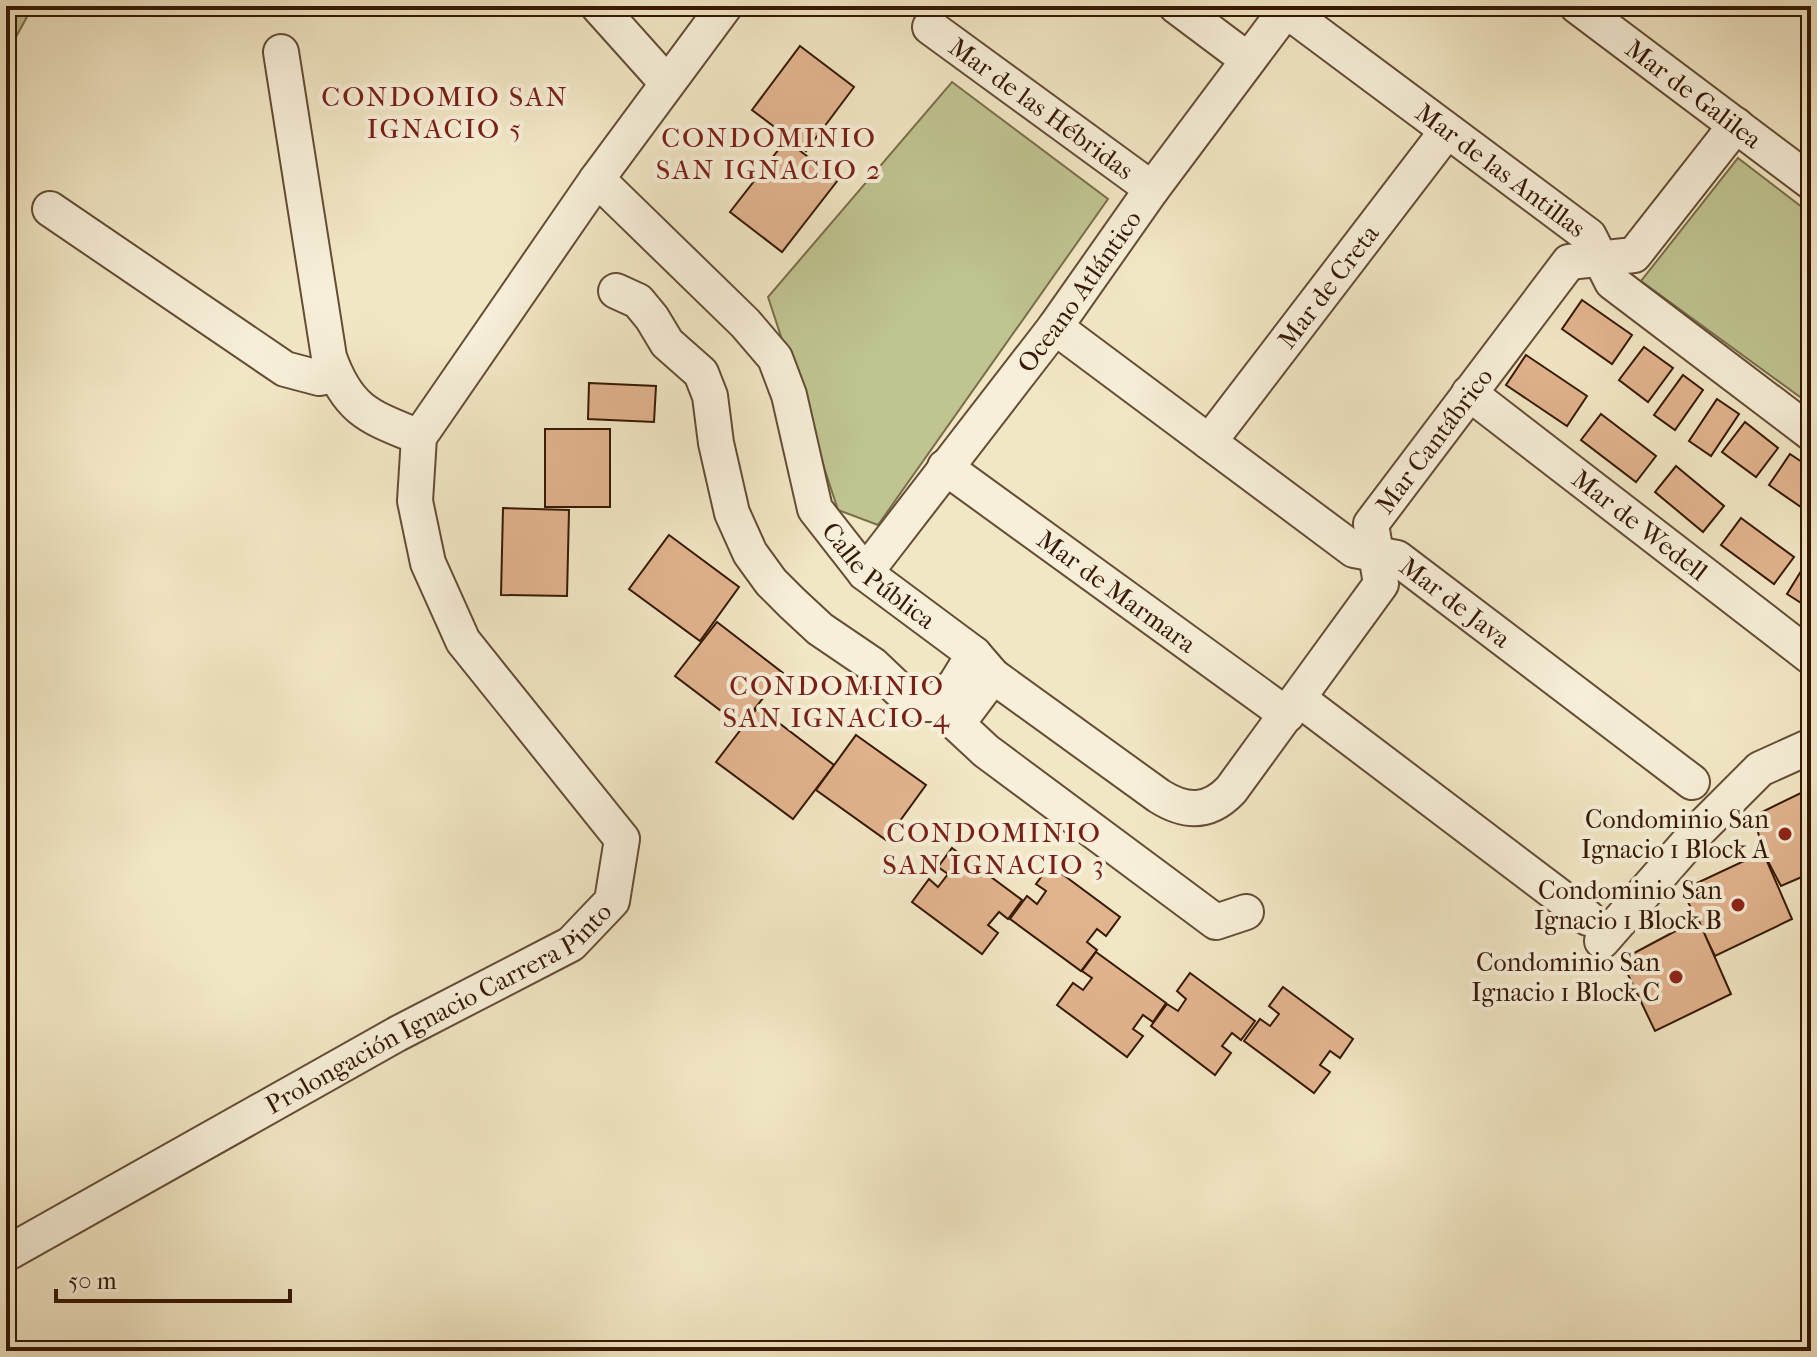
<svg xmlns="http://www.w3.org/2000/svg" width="1817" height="1357" font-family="'IM FELL French Canon',serif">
	<rect width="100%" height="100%" fill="#f2e7c5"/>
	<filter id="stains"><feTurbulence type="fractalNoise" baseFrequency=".0025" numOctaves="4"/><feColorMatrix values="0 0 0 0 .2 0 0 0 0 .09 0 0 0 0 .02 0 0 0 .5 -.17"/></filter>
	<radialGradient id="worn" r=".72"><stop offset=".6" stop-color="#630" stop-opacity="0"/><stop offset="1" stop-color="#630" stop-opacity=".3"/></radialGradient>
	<!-- green -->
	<g fill="#bfc491" stroke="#7a6e4a" stroke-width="2">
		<polygon points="6,6 33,6 6,55"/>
		<polygon points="952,82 1108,199 878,525 838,510 768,297"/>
		<polygon points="1738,158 1811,214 1811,405 1641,281"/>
	</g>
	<!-- building -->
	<g fill="#e2b48e" stroke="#361804" stroke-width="2">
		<polygon points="800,46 854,87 806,151 752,110"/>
		<polygon points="786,140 838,180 782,252 730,212"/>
		<polygon points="1582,300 1632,335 1612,364 1562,329"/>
		<polygon points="1644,347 1673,368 1648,402 1619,380"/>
		<polygon points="1526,355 1587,396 1567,426 1506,385"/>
		<polygon points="1683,375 1703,390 1675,430 1654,415"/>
		<polygon points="589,383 656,386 654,422 588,419"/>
		<polygon points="1717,399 1739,414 1711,456 1689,441"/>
		<polygon points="1601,414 1656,456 1636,482 1581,440"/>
		<polygon points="1745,422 1778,448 1756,477 1722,452"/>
		<rect x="545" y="429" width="65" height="78"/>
		<polygon points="1790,454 1811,468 1811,514 1769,485"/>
		<polygon points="1676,466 1724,506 1703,532 1655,492"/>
		<polygon points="503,508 569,510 567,596 501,595"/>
		<polygon points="1741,518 1794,557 1774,584 1721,545"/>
		<polygon points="669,535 739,587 700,641 629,589"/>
		<polygon points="1806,563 1811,566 1809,608 1787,594"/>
		<polygon points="717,622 783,673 741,726 675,676"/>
		<polygon points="758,707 834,765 793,819 716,762"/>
		<polygon points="856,735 926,785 886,840 816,790"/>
		<polygon points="1811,788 1811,873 1781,886 1763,852 1754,816"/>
		<polygon points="952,848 1022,900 1008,919 999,912 988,925 998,933 982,954 912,902 929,879 938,887 948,874 938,867"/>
		<polygon points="1763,852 1792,919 1715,956 1682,890"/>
		<polygon points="1050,865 1120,917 1106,936 1097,929 1087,942 1097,950 1081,971 1010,919 1027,896 1037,904 1046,891 1036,884"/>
		<polygon points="1698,919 1731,994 1655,1031 1621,960"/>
		<polygon points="1096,952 1166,1003 1153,1022 1143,1015 1133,1029 1143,1036 1127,1057 1057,1005 1073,983 1083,990 1092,978 1082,971"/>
		<polygon points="1190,973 1255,1021 1241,1040 1232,1033 1222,1046 1231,1053 1215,1075 1151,1026 1167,1004 1178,1011 1186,999 1177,991"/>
		<polygon points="1283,987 1353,1039 1340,1058 1330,1051 1320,1065 1330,1072 1314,1093 1244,1041 1260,1019 1270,1026 1279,1014 1269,1006"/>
	</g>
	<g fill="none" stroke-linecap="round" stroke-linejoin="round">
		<defs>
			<g id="street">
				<polyline points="598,6 667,83"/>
				<polyline points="1176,6 1248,60"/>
				<path id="s1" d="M1577,6L1811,182"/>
				<path id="s2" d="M1286,10L1589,236L1612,282L1811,433"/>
				<path id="s3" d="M930,27L1152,189"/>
				<path d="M281,52L329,357C348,411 370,417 419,437"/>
				<path id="s4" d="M597,179L745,323L775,358L789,395L815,509L865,573L974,654L993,676L1159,796C1186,813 1209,813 1231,790L1381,584L1371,524L1569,262L1634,255L1736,125"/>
				<polyline points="50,209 285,369 319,378 336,375"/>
				<polyline points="616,291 638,301 652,318 667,343 701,373 710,396 716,443 732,513 750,553 771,582 792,603 820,629 873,665 914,704 932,704 955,685 974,654"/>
				<path id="s5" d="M1055,327L1354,550L1397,558L1692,782"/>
				<path id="s6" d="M1469,393L1811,657"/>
				<path id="s7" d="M1209,442L1447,131"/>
				<path id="s8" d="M945,467L1287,715"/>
				<path id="s9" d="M865,573L1055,327L1152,189L1289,6"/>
				<polyline points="993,676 957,724 986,751 1216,922 1246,912"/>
				<polyline points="1299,699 1588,918"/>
				<polyline points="1602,941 1700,829 1760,769 1811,746"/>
				<path id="s10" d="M6,1254L397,1034L571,944L612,901L622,839L463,641L428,563L415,501L419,437L597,179L725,6"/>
			</g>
		</defs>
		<!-- street casing -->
		<use href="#street" stroke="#654c34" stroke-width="38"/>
		<!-- street -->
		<use href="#street" stroke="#f7efd9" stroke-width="34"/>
	</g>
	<!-- markers -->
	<g fill="#8f2418" stroke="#f7efd9" stroke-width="3">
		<circle cx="1785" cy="834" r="8"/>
		<circle cx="1738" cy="905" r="8"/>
		<circle cx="1676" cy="977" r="8"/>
	</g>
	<g text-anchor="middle" stroke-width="8" stroke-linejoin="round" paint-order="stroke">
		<!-- street labels -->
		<g font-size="26" fill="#361804" stroke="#f7efd9">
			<text dy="9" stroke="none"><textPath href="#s1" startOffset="146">Mar de Galilea</textPath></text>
			<text dy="9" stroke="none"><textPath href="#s3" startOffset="138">Mar de las Hébridas</textPath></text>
			<text dy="9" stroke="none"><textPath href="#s2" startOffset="268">Mar de las Antillas</textPath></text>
			<text dy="9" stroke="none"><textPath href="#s7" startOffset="196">Mar de Creta</textPath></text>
			<text dy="9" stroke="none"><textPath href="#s9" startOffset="354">Oceano Atlántico</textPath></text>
			<text dy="9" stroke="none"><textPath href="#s4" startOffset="1360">Mar Cantábrico</textPath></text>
			<text dy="9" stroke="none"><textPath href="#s6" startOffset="216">Mar de Wedell</textPath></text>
			<text dy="9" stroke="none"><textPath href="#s4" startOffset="502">Calle Pública</textPath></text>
			<text dy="9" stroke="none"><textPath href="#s8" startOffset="212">Mar de Marmara</textPath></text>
			<text dy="9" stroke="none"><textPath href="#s5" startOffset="490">Mar de Java</textPath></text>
			<text dy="9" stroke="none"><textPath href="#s10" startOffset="498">Prolongación Ignacio Carrera Pinto</textPath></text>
		</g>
		<!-- poi labels -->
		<g font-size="26" fill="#361804" stroke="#f7efd9" text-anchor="end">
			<text x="1769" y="828">Condominio San<tspan x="1769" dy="30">Ignacio 1 Block A</tspan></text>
			<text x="1722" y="899">Condominio San<tspan x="1722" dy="30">Ignacio 1 Block B</tspan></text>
			<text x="1660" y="971">Condominio San<tspan x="1660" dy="30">Ignacio 1 Block C</tspan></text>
		</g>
		<!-- neighbourhood labels -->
		<g font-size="28" letter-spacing="2" fill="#7a1f14" stroke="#f7efd9">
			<text x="445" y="106">CONDOMIO SAN<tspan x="445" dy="32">IGNACIO 5</tspan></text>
			<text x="769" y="147">CONDOMINIO<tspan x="769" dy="32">SAN IGNACIO 2</tspan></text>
			<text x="837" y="695">CONDOMINIO<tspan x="837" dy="32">SAN IGNACIO 4</tspan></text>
			<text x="994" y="842">CONDOMINIO<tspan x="994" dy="32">SAN IGNACIO 3</tspan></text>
		</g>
	</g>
	<!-- margin -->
	<rect width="1817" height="1357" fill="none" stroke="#f2e7c5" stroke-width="32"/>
	<rect x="8" y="8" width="1801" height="1341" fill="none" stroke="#361804" stroke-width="4"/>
	<rect x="16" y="16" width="1785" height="1325" fill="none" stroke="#361804" stroke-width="2"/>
	<!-- scale -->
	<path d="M56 1289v12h234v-12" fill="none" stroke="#361804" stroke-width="4"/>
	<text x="68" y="1289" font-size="24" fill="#361804" stroke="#f7efd9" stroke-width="6" paint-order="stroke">50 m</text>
	<rect width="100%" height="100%" filter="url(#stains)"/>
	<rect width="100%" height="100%" fill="url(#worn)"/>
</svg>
